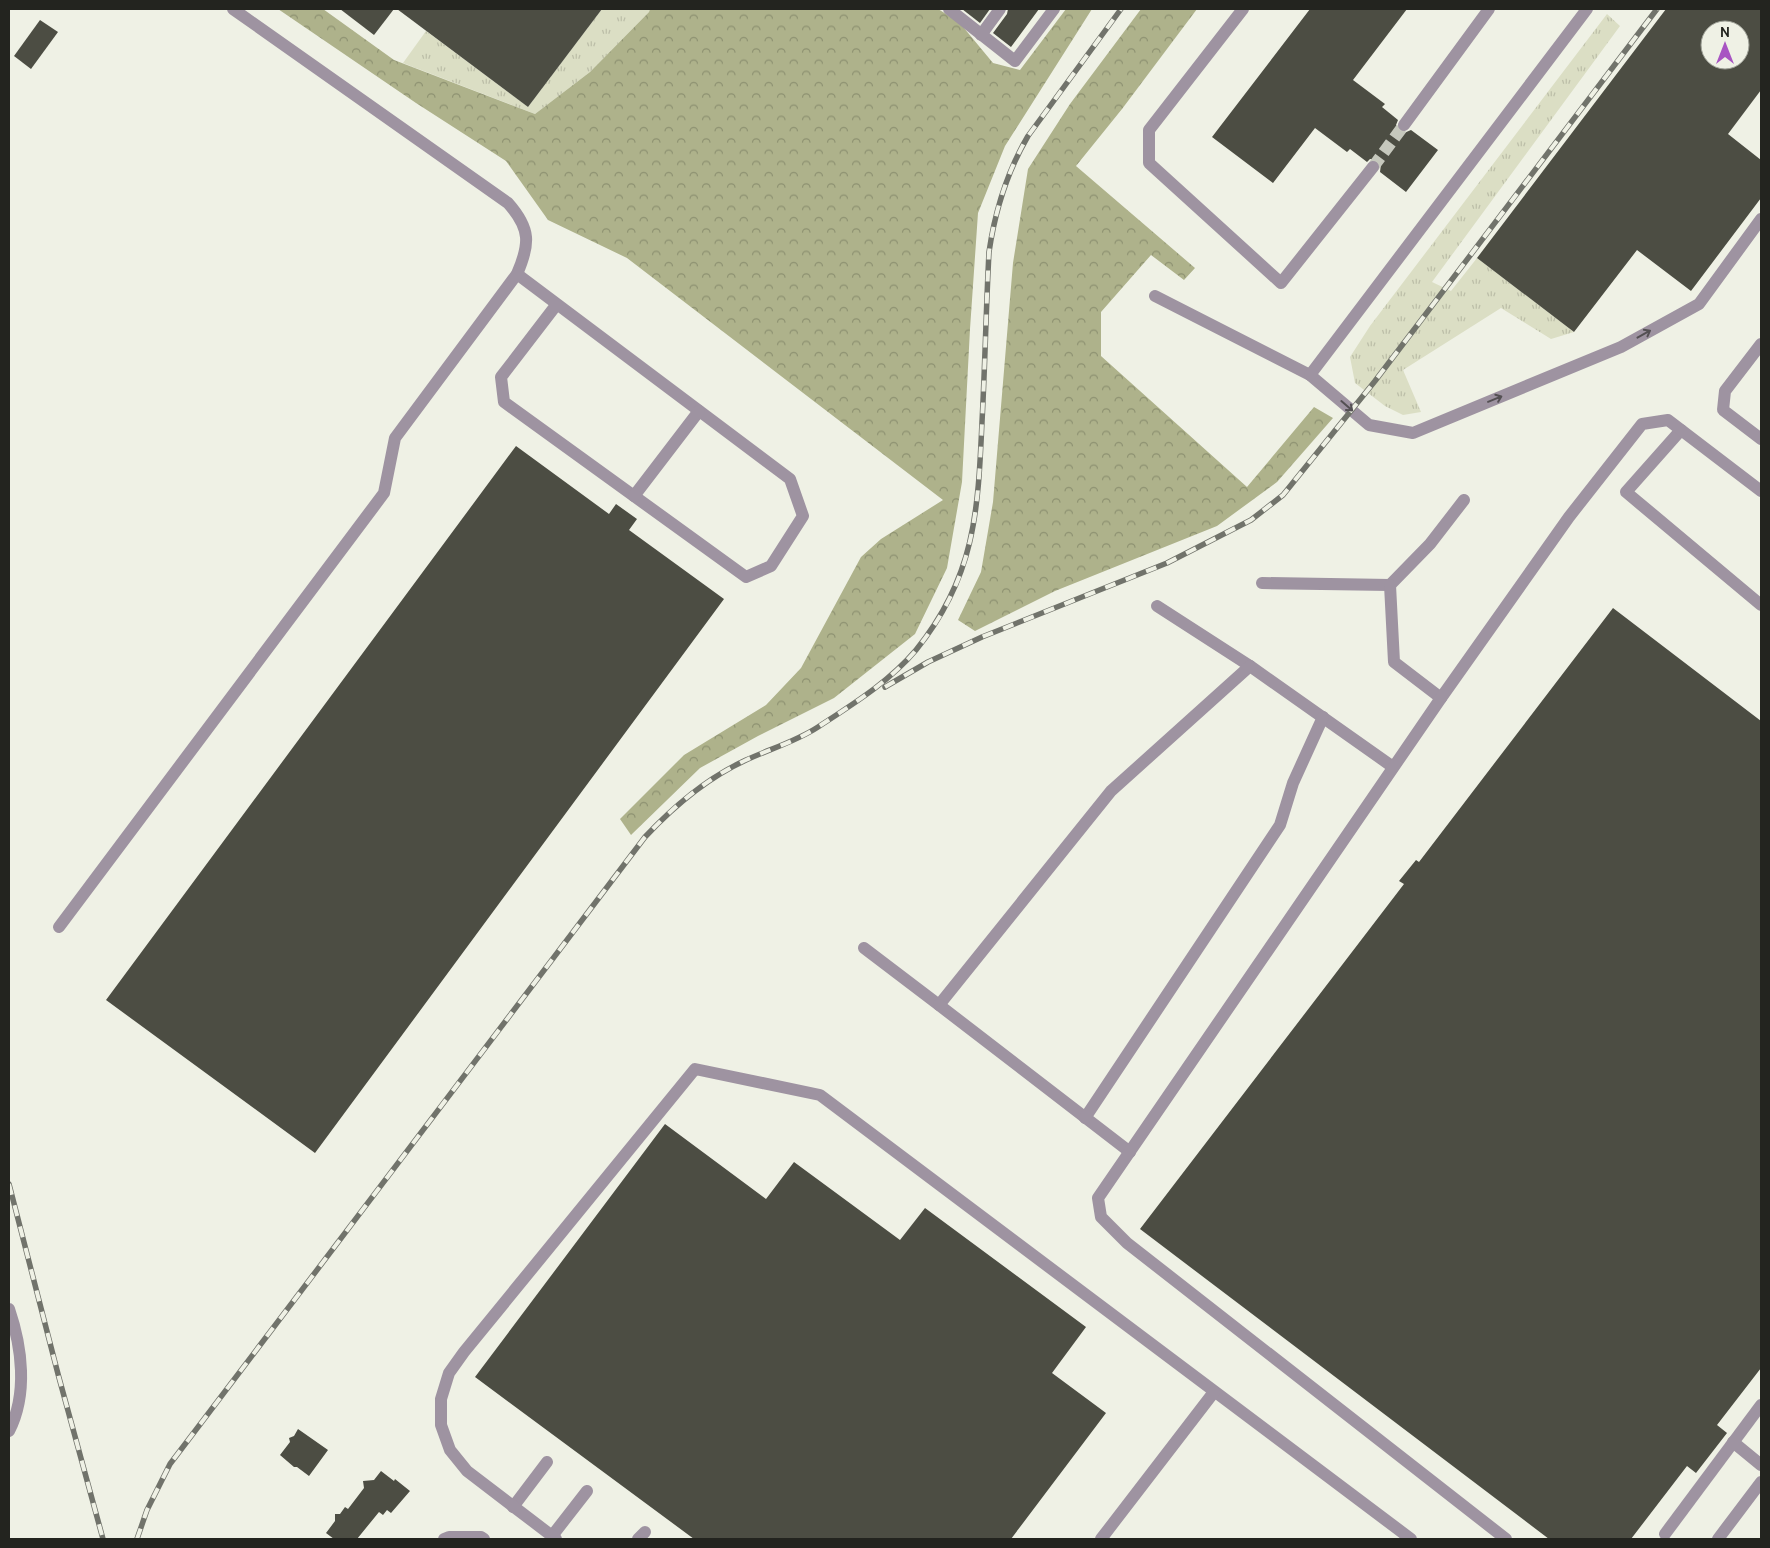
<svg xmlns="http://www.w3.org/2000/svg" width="1770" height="1548" font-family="Cabin,sans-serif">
	<defs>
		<pattern id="grass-tufts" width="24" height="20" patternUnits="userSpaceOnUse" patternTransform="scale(1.25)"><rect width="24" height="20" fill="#dbdec4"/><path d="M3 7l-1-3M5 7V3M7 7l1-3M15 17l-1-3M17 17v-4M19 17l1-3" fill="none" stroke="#bcbea8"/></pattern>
		<pattern id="forest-crowns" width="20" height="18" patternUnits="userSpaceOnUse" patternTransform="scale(1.25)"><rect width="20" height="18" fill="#aeb28b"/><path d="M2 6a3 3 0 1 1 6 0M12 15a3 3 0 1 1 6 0" fill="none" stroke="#8d9171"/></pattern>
	</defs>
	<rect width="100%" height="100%" fill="#eff1e5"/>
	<!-- grass -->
	<g fill="url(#grass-tufts)">
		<polygon points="602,9 650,9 649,12 590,72 535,114 403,63 426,31 528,107"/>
		<polygon points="1607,14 1620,26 1432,282 1451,291 1477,258 1574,332 1551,339 1501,308 1403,370 1421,412 1403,415 1385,406 1355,383 1350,357 1370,326"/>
	</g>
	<!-- forest -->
	<g fill="url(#forest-crowns)">
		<polygon points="278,9 323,9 394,60 535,114 590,72 649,12 650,9 938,9 959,22 993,63 1020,70 1066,9 1092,9 1005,146 978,213 970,329 962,482 947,568 915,634 834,698 758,736 700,768 631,835 620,819 684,755 766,705 801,668 861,557 881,539 943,500 627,258 548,220 506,161 416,103"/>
		<polygon points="1141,9 1197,9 1122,109 1076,166 1195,268 1184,280 1151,255 1101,312 1101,356 1247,487 1314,407 1333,418 1277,482 1217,526 1055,591 975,631 958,620 981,572 993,502 1013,263 1028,169 1070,104"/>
	</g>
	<!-- building -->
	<g fill="#4c4d43" fill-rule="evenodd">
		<polygon points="340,9 394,9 374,35"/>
		<polygon points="397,9 602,9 528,107"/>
		<polygon points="962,9 990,9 980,23"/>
		<polygon points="1008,9 1039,9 1011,47 993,33 1007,14"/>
		<polygon points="1310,9 1407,9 1353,80 1385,104 1382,107 1398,120 1396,125 1399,131 1404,133 1411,130 1438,150 1406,192 1380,172 1381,164 1378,160 1370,159 1367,162 1350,149 1347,152 1315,128 1273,183 1212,137"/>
		<path d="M1666,9H1761V90L1728,134L1761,160V198L1691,291L1637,250L1574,332L1477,258ZM1710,30H1740V60H1710Z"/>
		<polygon points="40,20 58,32 31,69 14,56"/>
		<polygon points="516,446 609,514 616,504 637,519 629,530 724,599 315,1153 106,1000"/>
		<polygon points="1613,608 1761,721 1761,1368 1717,1425 1727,1433 1696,1473 1687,1466 1631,1539 1549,1539 1140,1229 1404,884 1399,881 1416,860 1419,862"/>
		<polygon points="665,1124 766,1199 794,1162 900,1240 925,1208 1086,1327 1052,1373 1106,1413 1011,1539 694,1539 475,1377"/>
		<polygon points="298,1429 328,1450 309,1476 297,1467 294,1467 280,1455 290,1442 289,1438 294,1436"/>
		<polygon points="381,1471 394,1481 395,1479 410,1491 391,1513 387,1510 383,1515 379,1512 357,1539 334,1539 326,1533 335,1521 335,1514 340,1514 345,1507 348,1509 364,1488 363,1481 374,1480"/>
	</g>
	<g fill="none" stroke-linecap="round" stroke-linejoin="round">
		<!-- minor-tunnel -->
		<polyline stroke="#c6c8bd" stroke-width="12" stroke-dasharray="12 6" stroke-linecap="butt" points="1373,167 1404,125"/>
		<!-- minor -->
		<g stroke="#9e93a1" stroke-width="12">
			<polyline points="949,9 1015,61 1054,9"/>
			<polyline points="1243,9 1149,130 1149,163 1281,283 1373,167"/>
			<polyline points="981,35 1000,9"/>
			<polyline points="1404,125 1489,9"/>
			<polyline points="517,274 790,479 803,516 771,566 746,577 504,402 501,377 557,304"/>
			<polyline points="1155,296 1310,375 1369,425 1413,433 1621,347 1699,304 1761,219"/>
			<polyline points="1761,344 1725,391 1723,410 1761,439"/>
			<polyline points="1310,375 1587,9"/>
			<polyline points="1681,430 1626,492 1761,605"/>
			<polyline points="634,496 699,411"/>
			<polyline points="1262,583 1390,585 1430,544 1464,500"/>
			<polyline points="1390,585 1394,662 1441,698"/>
			<polyline points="1157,606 1250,666"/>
			<path d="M59,927L384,493L395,438L517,274C530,244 531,229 508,203L233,9"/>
			<polyline points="864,948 939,1005 1111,791 1250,666 1393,767"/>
			<polyline points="939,1005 1130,1152"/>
			<polyline points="1085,1118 1280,825 1293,783 1323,717"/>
			<path d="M9,1309C22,1347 28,1394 9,1431"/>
			<polyline points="1733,1442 1761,1465"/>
			<polyline points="513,1507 547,1462"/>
			<polyline points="1665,1534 1761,1405"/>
			<polyline points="552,1536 587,1491"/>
			<polyline points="444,1539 449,1537 481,1537 484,1539"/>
			<polyline points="556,1539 467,1471 450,1450 441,1425 441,1399 449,1373 464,1352 695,1069 820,1095 1411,1539"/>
			<polyline points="638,1539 645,1532"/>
			<polyline points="1101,1539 1214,1392"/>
			<polyline points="1506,1539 1127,1243 1101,1217 1098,1198 1441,698 1569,517 1642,424 1668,420 1761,491"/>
			<polyline points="1718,1539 1761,1482"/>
		</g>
		<defs>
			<g id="rail">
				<polyline points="885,687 928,662 982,637 1167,563 1251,520 1283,495 1375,381 1657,9"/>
				<polyline points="9,1184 58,1374 103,1539"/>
				<path d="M137,1539L147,1510L170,1464L645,837C674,806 707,778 746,760C770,749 797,741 818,727C853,704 889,682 916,650C975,577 978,512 982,422C985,366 986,309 989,252C995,211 1007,172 1028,136L1121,9"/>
			</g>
		</defs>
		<!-- rail casing -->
		<use href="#rail" stroke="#71736b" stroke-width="5.5"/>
		<!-- rail -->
		<use href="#rail" stroke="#eff1e5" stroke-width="4" stroke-dasharray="11" stroke-linecap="butt"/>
	</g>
	<!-- one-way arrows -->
	<defs><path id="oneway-shaft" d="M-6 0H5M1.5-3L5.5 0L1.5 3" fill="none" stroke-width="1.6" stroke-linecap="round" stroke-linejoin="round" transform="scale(1.25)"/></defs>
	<g stroke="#545053">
		<use href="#oneway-shaft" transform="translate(1644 334) rotate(-29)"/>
		<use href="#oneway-shaft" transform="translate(1495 399) rotate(-22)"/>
		<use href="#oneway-shaft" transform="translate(1347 406) rotate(41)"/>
	</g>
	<!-- border -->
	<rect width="1770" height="1548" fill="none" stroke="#23241f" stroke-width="20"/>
	<!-- north arrow -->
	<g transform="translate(1725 45)"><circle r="24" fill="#eff1e5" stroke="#9d9f96"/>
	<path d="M0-4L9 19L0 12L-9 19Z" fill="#a854c2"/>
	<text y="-8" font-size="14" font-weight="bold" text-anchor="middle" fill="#23241f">N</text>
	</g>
</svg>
